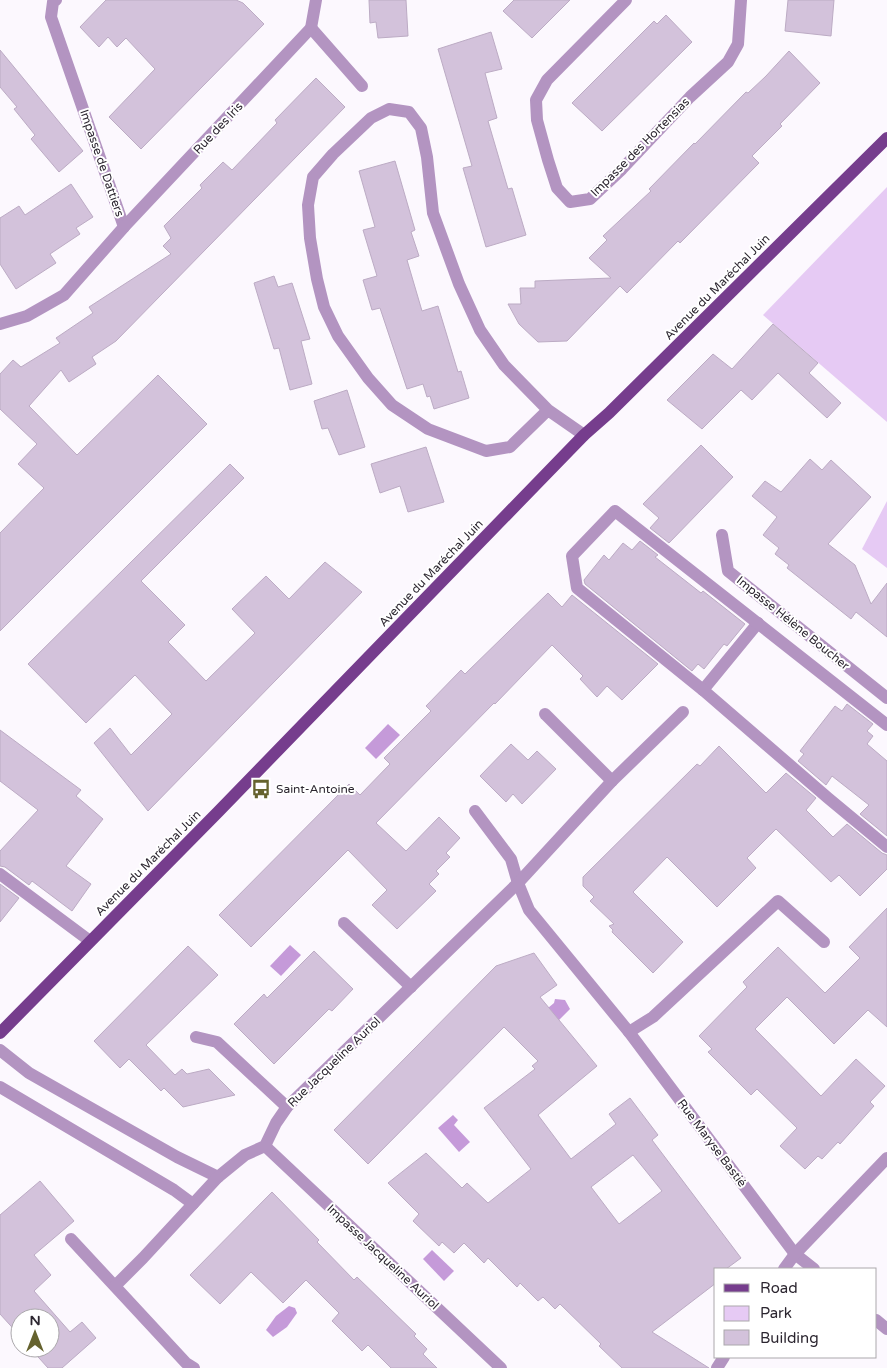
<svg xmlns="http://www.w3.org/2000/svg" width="887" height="1368" font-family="'Varela Round',sans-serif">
	<rect width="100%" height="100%" fill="#fcf8fe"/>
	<!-- green -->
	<g fill="#e6caf4">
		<polygon points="887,187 887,422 763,315"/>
		<polygon points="887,501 887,568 862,549"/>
	</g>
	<!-- water -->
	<g fill="#c59ad9">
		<polygon points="388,724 400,735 376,759 365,748"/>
		<polygon points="290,945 301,955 281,976 270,966"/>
		<polygon points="555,999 565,1000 570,1009 548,1031 548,1008 554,1003"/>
		<polygon points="453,1115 458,1120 454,1125 470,1142 459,1152 438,1128"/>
		<polygon points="432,1250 454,1271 444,1281 423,1259"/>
		<polygon points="289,1306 295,1308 297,1313 287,1327 273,1337 266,1330 276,1316"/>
	</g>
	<!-- building -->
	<g fill="#d3c2db" stroke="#bcabc4" fill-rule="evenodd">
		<polygon points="106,0 236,0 243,3 264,24 141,149 109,117 155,69 126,38 117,47 108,37 99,47 80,27"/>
		<polygon points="369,0 406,0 408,36 378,38 376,22 370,23"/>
		<polygon points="514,0 570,0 532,38 503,11"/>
		<polygon points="788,0 834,0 831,36 785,31"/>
		<polygon points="666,15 692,42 602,131 572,103 654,21 657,24"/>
		<polygon points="491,32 502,69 485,73 497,118 488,121 508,189 512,188 526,235 486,247 463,168 472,166 438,49"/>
		<polygon points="0,50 83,151 59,172 31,139 35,135 14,109 17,107 0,87"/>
		<polygon points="789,51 820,83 780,124 782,126 752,156 759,163 680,243 678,241 627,293 620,286 567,341 538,342 519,324 508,304 521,304 520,288 535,288 535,281 611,278 589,258 607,240 603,236 651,191 649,189 694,143 695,144 746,92 748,93 766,76"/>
		<polygon points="316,78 345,107 116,341 92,357 96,364 69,382 61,370 29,406 77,455 158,375 207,424 0,631 0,533 44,488 18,464 37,444 0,409 0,374 13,360 21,367 60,343 56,338 93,313 89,307 171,254 163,246 171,238 164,226 202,188 200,185 223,162 232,170 277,123 275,120"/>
		<polygon points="395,161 415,230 411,232 419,256 407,260 422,311 438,306 458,372 461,371 469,398 434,409 430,396 427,397 423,384 407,389 380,308 372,310 363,280 377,276 363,230 375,227 359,171"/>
		<polygon points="71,184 93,217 76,228 80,234 50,254 56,263 16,289 0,264 0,218 19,206 25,215"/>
		<polygon points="274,276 278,287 292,283 310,339 301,341 312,384 290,390 279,348 274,349 254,283"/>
		<polygon points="773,324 818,363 809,373 841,403 827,418 778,373 752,400 741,390 702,429 667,400 713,354 732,369"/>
		<polygon points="347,390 365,447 339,455 328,428 322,429 314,401"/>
		<polygon points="701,445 733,477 669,543 650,528 659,518 643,504"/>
		<polygon points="426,447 444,502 408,512 400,486 380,493 371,464"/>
		<polygon points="810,459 822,470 831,460 871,497 828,544 855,565 871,604 887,583 887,637 856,612 851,619 787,568 789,565 775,554 779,548 763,535 777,517 752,496 765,481 781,492"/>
		<polygon points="230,464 244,478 141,581 185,625 168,642 206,681 255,633 232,609 266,576 289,599 325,562 362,592 148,811 94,743 110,728 131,755 172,714 135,675 86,723 28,664"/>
		<polygon points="640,541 658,555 655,557 701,593 703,591 745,624 727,646 724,644 704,669 698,664 692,671 585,584 584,580 604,555 609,560 623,543 632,550"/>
		<polygon points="548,593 562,607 572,595 658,664 622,700 607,686 597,697 580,679 583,676 552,645 495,704 494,703 376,823 406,851 439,817 460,838 446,853 450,857 436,871 439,874 429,884 436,891 397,929 372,905 387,890 348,850 251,947 219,915 349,784 360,795 390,764 384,758 431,711 426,706 461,670 465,674"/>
		<polygon points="847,704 873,724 867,731 873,736 867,744 887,761 887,836 860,814 869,805 832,776 826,785 798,761 804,754 800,751 835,706 842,711"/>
		<polygon points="0,730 81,790 76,796 103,819 66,866 91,884 72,911 32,881 29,885 5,867 0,866 0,851 38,810 0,781"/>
		<polygon points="511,744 528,760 537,751 556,769 522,804 513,794 506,802 480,776"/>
		<polygon points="719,746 766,793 786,773 816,798 806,810 833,837 847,824 882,853 887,855 887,869 860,896 839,875 831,882 776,829 747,858 756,868 717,907 667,857 633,892 683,942 653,973 612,932 613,930 609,926 614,924 590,901 594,897 583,886 583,877 697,764 700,766"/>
		<polygon points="0,884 19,898 0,922"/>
		<polygon points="887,908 887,1027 868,1010 834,1044 787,997 755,1029 821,1096 856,1059 885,1086 870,1102 874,1106 840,1144 838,1142 822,1159 818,1156 805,1169 780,1146 797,1128 757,1089 751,1095 708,1052 712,1049 699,1036 747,987 743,982 778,947 825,993 860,958 849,947"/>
		<polygon points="188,946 218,975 146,1045 175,1075 182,1069 187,1074 209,1069 235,1095 183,1107 164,1088 161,1091 129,1059 120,1068 94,1041"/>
		<polygon points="314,951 353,989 332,1011 329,1009 274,1064 234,1024 264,994 267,998"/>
		<path d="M534,953L557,985L540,997L597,1066L538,1115L571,1159L616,1124L609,1114L630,1098L658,1135L652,1140L741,1258L726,1269H716V1283L652,1332L709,1368H622L599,1346L601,1344L560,1304L555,1309L543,1297L538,1301L520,1283L517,1287L488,1258L484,1263L464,1243L454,1253L442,1242L439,1246L413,1221L419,1214L388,1183L426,1153L462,1188L467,1183L488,1203L531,1169L484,1108L535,1069L532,1066L538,1061L504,1027L368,1164L334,1130L496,966ZM633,1155L662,1191L619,1224L591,1187Z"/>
		<polygon points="40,1181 74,1221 34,1255 51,1275 34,1291 70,1332 82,1322 96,1338 62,1368 48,1368 30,1348 50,1348 50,1318 20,1318 20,1336 0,1314 0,1215"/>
		<polygon points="272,1192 319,1240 317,1242 354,1280 357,1277 416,1334 414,1336 427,1349 423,1354 437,1368 391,1368 368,1345 362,1351 332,1321 339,1313 306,1280 283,1303 251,1272 220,1304 190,1275"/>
	</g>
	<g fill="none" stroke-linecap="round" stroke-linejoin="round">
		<!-- minor -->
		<g stroke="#b394c1" stroke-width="12">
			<polyline points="56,0 53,2 51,17 124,227"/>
			<polyline points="626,0 547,80 536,100 537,120 548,160 557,188 570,202 590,199 622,169 690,97 728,62 738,44 741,0"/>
			<polyline points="311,28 362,86"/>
			<polyline points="0,324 27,316 64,295 124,227 311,28 316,0"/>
			<polyline points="548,410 510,447 486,451 428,429 392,405 368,378 338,336 324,307 317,279 310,238 308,205 313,177 333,154 371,118 389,109 409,112 421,128 427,157 433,213 459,284 480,330 504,365 548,410 584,435"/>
			<polyline points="722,535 728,571 887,698"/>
			<polyline points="703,690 758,623"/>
			<polyline points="545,714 612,781"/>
			<polyline points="887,725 615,511 572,556 577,588 703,690 828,798 887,847"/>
			<polyline points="475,811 511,859 518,883 529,910 629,1032 795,1254 814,1269"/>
			<polyline points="0,874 90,941"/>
			<polyline points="344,923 411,987"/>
			<polyline points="629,1032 653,1017 778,901 824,942"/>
			<polyline points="196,1037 217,1042 287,1107"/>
			<polyline points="0,1050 29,1073 177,1157 218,1177"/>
			<polyline points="0,1087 174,1190 193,1204"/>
			<polyline points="265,1146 501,1368"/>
			<polyline points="71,1239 186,1363 194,1368"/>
			<polyline points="784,1269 795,1254 887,1158"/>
			<polyline points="115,1286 143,1258 218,1177 245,1155 265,1146 276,1123 287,1107 518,883 612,781 683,712"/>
			<polyline points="876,1320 887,1329"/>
			<polyline points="717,1368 724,1357"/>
		</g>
		<!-- major -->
		<polyline stroke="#763d8d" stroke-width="12" points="0,1033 218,812 584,435 609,413 887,138"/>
	</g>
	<!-- icons -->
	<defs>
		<symbol id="bus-bare" viewBox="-9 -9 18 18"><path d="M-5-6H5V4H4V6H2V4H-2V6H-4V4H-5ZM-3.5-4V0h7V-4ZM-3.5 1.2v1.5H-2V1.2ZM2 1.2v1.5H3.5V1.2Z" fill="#65622e" stroke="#fff" stroke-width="2.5" paint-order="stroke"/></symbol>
	</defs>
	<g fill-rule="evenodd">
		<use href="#bus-bare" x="247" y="775" width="28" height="28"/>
	</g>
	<g text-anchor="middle" stroke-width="4" stroke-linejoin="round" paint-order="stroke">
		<!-- street labels -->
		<g font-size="12" fill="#2c2630" stroke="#fff">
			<text transform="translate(218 128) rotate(-47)" y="4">Rue des Iris</text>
			<text transform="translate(640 147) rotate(-45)" y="4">Impasse des Hortensias</text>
			<text transform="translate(102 163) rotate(71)" y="4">Impasse de Dattiers</text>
			<text transform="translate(717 287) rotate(-45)" y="4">Avenue du Maréchal Juin</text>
			<text transform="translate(431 573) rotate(-46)" y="4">Avenue du Maréchal Juin</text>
			<text transform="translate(793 623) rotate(39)" y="4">Impasse Hélène Boucher</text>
			<text transform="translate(148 863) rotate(-45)" y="4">Avenue du Maréchal Juin</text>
			<text transform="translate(334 1062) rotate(-44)" y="4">Rue Jacqueline Auriol</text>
			<text transform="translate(712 1143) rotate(53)" y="4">Rue Maryse Bastié</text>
			<text transform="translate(383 1257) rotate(43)" y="4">Impasse Jacqueline Auriol</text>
		</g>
		<!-- poi labels -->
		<g font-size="12" fill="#2c2630" stroke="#fff" text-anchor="start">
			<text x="276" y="793">Saint-Antoine</text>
		</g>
	</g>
	<!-- legend -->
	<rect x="714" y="1268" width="162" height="90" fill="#ffffff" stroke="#aba8ac"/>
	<rect x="724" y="1284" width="25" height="8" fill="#763d8d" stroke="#aba8ac"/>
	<text x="760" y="1293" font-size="15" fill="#2c2630">Road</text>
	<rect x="724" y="1306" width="25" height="15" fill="#e6caf4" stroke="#aba8ac"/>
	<text x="760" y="1318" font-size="15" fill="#2c2630">Park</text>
	<rect x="724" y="1330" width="25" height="15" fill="#d3c2db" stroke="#aba8ac"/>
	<text x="760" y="1343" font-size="15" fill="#2c2630">Building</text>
	<!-- north arrow -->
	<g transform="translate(35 1333)"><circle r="24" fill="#ffffff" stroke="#aba8ac"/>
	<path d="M0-4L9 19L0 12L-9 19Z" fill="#65622e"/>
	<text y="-8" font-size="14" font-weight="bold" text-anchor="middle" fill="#2c2630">N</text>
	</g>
</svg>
